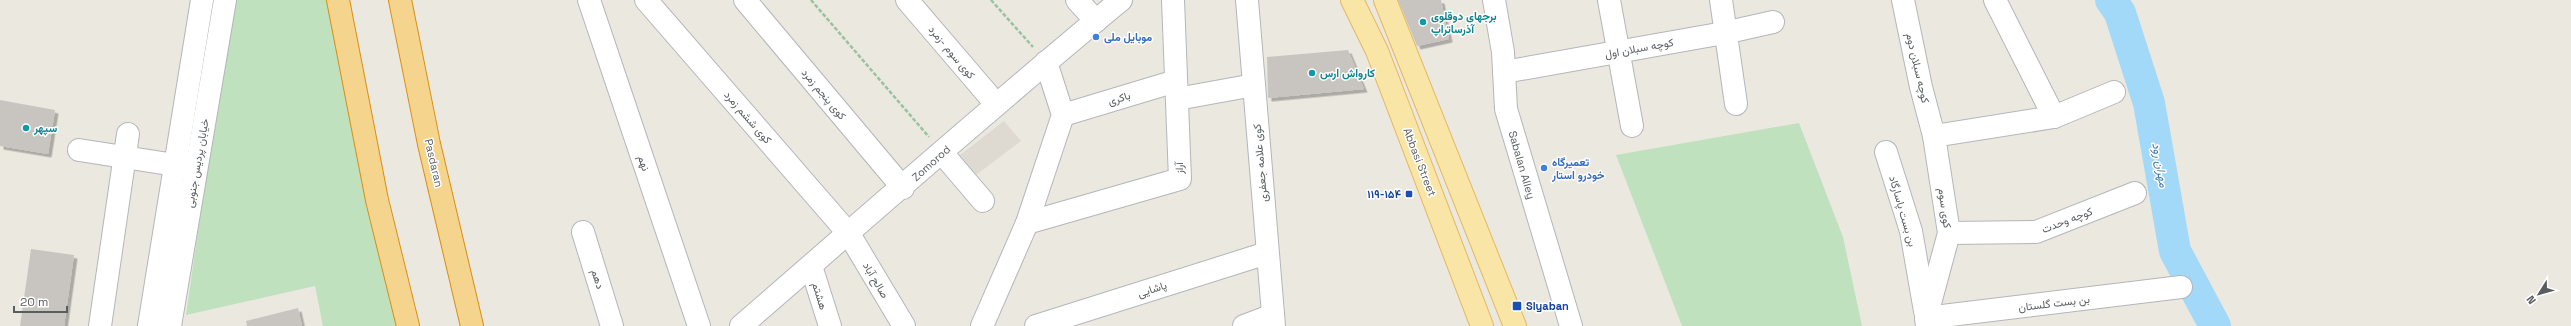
<svg xmlns="http://www.w3.org/2000/svg" width="2571" height="326" font-family="'Space Grotesk',Vazirmatn,sans-serif">
	<defs>
		<filter id="shadow"><feDropShadow dx="3.5" dy="3.5" stdDeviation="0" flood-color="#0004"/></filter>
	</defs>
	<rect width="100%" height="100%" fill="#ebe8e0"/>
	<!-- education -->
	<polygon fill="#ded9d1" points="1004,121 1021,141 972,178 955,159"/>
	<!-- green -->
	<g fill="#c0e1be">
		<polygon points="231,0 329,0 403,326 323,326 315,286 186,315"/>
		<polygon points="1799,123 1843,237 1862,326 1682,326 1616,155"/>
	</g>
	<g fill="none" stroke-linecap="round" stroke-linejoin="round">
		<!-- river -->
		<polyline stroke="#a3d9f8" stroke-width="32" points="2111,0 2120,13 2149,103 2175,251 2215,326"/>
	</g>
	<!-- building -->
	<g fill="#c8c5c0" filter="url(#shadow)">
		<polygon points="1398,0 1441,0 1449,39 1417,46"/>
		<polygon points="1348,50 1364,89 1268,98 1267,57"/>
		<polygon points="0,100 55,110 48,154 0,146"/>
		<polygon points="31,249 74,255 64,326 20,326"/>
		<polygon points="298,308 302,326 247,326 246,321"/>
	</g>
	<g fill="none" stroke-linecap="round" stroke-linejoin="round">
		<defs>
			<g id="minor">
				<polyline points="589,0 699,326"/>
				<polyline points="646,0 849,234 904,326"/>
				<polyline points="745,0 903,188"/>
				<polyline points="907,0 996,104"/>
				<polyline points="1077,0 1096,21"/>
				<polyline points="1247,0 1274,326"/>
				<polyline points="1494,0 1503,52 1506,109 1571,326"/>
				<polyline points="1609,0 1632,126"/>
				<polyline points="1721,0 1736,104"/>
				<polyline points="1903,0 1921,87 1934,136 1949,233 1926,318 1927,326"/>
				<polyline points="1995,0 2054,117"/>
				<polyline points="1504,72 1724,33 1773,22"/>
				<polyline points="1177,99 1254,85"/>
				<polyline points="1063,115 1176,81"/>
				<polyline points="1934,136 2054,117 2114,92"/>
				<polyline points="79,150 188,167"/>
				<polyline points="1886,152 1911,231 1925,311"/>
				<polyline points="942,153 983,201"/>
				<polyline points="1027,223 1180,179 1173,0"/>
				<polyline points="583,232 612,326"/>
				<polyline points="1949,233 2036,232 2135,193"/>
				<polyline points="811,266 830,326"/>
				<polyline points="1926,318 2181,287"/>
				<polyline points="100,326 128,134"/>
				<polyline points="149,326 202,0"/>
				<polyline points="170,326 225,0"/>
				<path d="M741,326C867,217 992,106 1121,0"/>
				<polyline points="982,326 1027,223 1063,115 1046,62"/>
				<polyline points="1036,326 1267,253"/>
				<polyline points="1244,326 1273,315"/>
			</g>
			<g id="major">
				<polyline points="1352,0 1377,51 1482,326"/>
				<polyline points="1385,0 1515,326"/>
			</g>
			<g id="highway">
				<polyline points="338,0 377,200 408,326"/>
				<polyline points="400,0 429,144 472,326"/>
			</g>
		</defs>
		<!-- minor casing -->
		<use href="#minor" stroke="#b3b6ba" stroke-width="24"/>
		<!-- major casing -->
		<use href="#major" stroke="#e6b75e" stroke-width="24"/>
		<!-- highway casing -->
		<use href="#highway" stroke="#db8e10" stroke-width="24"/>
		<!-- path -->
		<g stroke="#98c2a0" stroke-width="2.5" stroke-dasharray="4 2" stroke-linecap="butt">
			<polyline points="811,0 929,137"/>
			<polyline points="991,0 1033,47"/>
		</g>
		<!-- minor -->
		<use href="#minor" stroke="#fff" stroke-width="22"/>
		<!-- major -->
		<use href="#major" stroke="#f9e6a7" stroke-width="22"/>
		<!-- highway -->
		<use href="#highway" stroke="#f5d48d" stroke-width="22"/>
	</g>
	<!-- markers -->
	<g fill="#0f9aa8" stroke="#fff" stroke-width="1.5">
		<circle cx="1423" cy="22" r="4"/>
		<circle cx="1312" cy="73" r="4"/>
		<circle cx="26" cy="128" r="4"/>
	</g>
	<g fill="#3f7fe0" stroke="#fff" stroke-width="1.5">
		<circle cx="1096" cy="37" r="4"/>
		<circle cx="1544" cy="168" r="4"/>
	</g>
	<g fill="#1a4fb4" stroke="#fff" stroke-width="1.5">
		<rect x="1405" y="190" width="8" height="8" rx="2"/>
		<rect x="1512" y="301" width="10" height="10" rx="2"/>
	</g>
	<g text-anchor="middle" stroke-width="3" stroke-linejoin="round" paint-order="stroke">
		<!-- culture labels -->
		<g font-size="11" font-weight="bold" fill="#0d838f" stroke="#fff" text-anchor="start">
			<text x="1431" y="20">برجهای دوقلوی<tspan x="1431" dy="13">آذرساتراپ</tspan></text>
			<text x="1320" y="77">کارواش ارس</text>
			<text x="34" y="132">سپهر</text>
		</g>
		<!-- shop labels -->
		<g font-size="11" font-weight="bold" fill="#366cbe" stroke="#fff" text-anchor="start">
			<text x="1104" y="41">موبایل ملی</text>
			<text x="1552" y="166">تعمیرگاه<tspan x="1552" dy="13">خودرو استار</tspan></text>
		</g>
		<!-- street labels -->
		<g font-size="11" fill="#595d60" stroke="#fff">
			<text transform="translate(1639 48) rotate(-10)" y="4">کوچه سبلان اول</text>
			<text transform="translate(952 52) rotate(50)" y="4">کوی سوم -زمرد</text>
			<text transform="translate(1918 68) rotate(77)" y="4">کوچه سبلان دوم</text>
			<text transform="translate(824 94) rotate(50)" y="4">کوی پنجم زمرد</text>
			<text transform="translate(1119 98) rotate(-17)" y="4">باکری</text>
			<text transform="translate(748 117) rotate(49)" y="4">کوی ششم زمرد</text>
			<text transform="translate(1420 162) rotate(69)" y="4">Abbasi Street</text>
			<text transform="translate(197 163) rotate(-80)" y="4">خیابان پردیس جنوبی</text>
			<text transform="translate(434 163) rotate(77)" y="4">Pasdaran</text>
			<text transform="translate(644 163) rotate(71)" y="4">نهم</text>
			<text transform="translate(931 163) rotate(-42)" y="4">Zomorod</text>
			<text transform="translate(1260 163) rotate(-95)" y="4">کوی علامه جعفری</text>
			<text transform="translate(1522 165) rotate(74)" y="4">Sabalan Alley</text>
			<text transform="translate(1179 168) rotate(-89)" y="4">آراز</text>
			<text transform="translate(1945 208) rotate(82)" y="4">کوی سوم</text>
			<text transform="translate(1903 211) rotate(74)" y="4">بن بست پاسارگاد</text>
			<text transform="translate(2067 220) rotate(-21)" y="4">کوچه وحدت</text>
			<text transform="translate(598 279) rotate(73)" y="4">دهم</text>
			<text transform="translate(876 280) rotate(59)" y="4">صالح آباد</text>
			<text transform="translate(1152 289) rotate(-18)" y="4">پاشایی</text>
			<text transform="translate(820 296) rotate(73)" y="4">هشتم</text>
			<text transform="translate(2054 303) rotate(-7)" y="4">بن بست گلستان</text>
		</g>
		<!-- transit labels -->
		<g font-size="11" font-weight="bold" fill="#164399" stroke="#fff" text-anchor="end">
			<text x="1401" y="198">۱۱۹-۱۵۴</text>
			<text x="1526" y="310" text-anchor="start">Siyaban</text>
		</g>
		<!-- water labels -->
		<g font-size="12" font-style="italic" fill="#427aa8" stroke="#fff">
			<text transform="translate(2160 165) rotate(80)" y="4">مهران رود</text>
		</g>
	</g>
	<!-- north arrow -->
	<g transform="translate(2539 294) rotate(233)" stroke="#ffffff" stroke-width="3" paint-order="stroke">
	<path d="M0-3L7 15L0 10L-7 15Z" fill="#595d60"/>
	<text y="-6" font-size="11" font-weight="bold" text-anchor="middle" fill="#595d60">N</text>
	</g>
	<!-- scale -->
	<path d="M14 306v6h53v-6" fill="none" stroke="#595d60" stroke-width="2"/>
	<text x="20" y="306" font-size="12" fill="#595d60" stroke="#ffffff" stroke-width="3" paint-order="stroke">20 m</text>
</svg>
